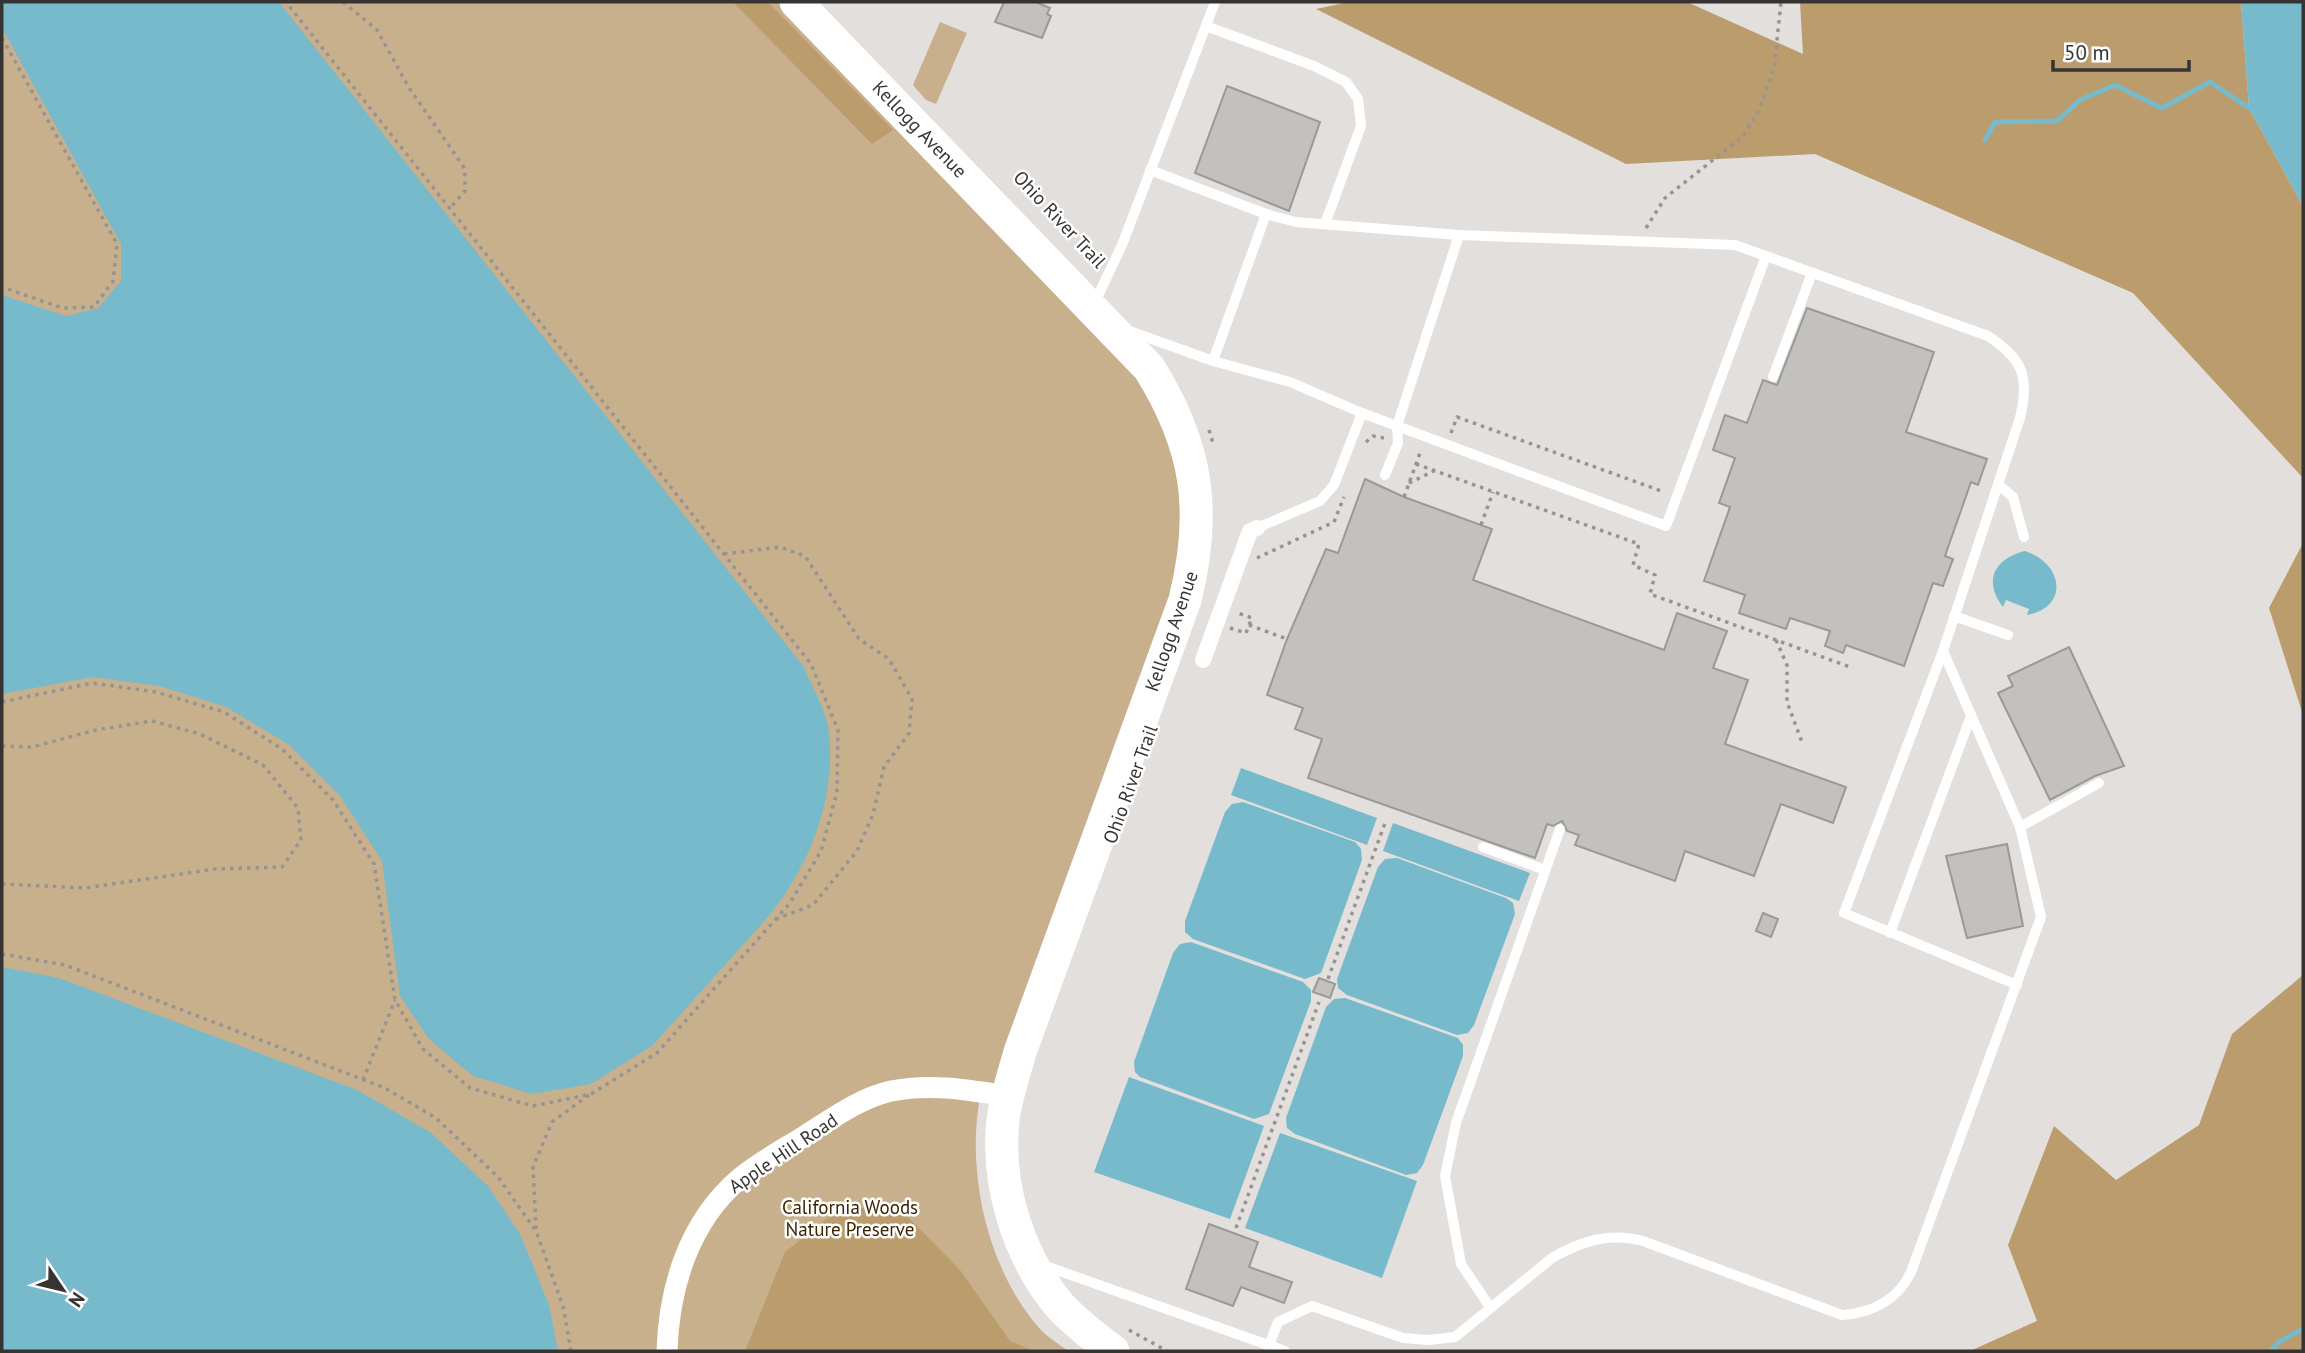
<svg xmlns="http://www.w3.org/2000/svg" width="2305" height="1353" font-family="'PT Sans',sans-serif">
	<rect width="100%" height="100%" fill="#e2dfdc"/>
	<!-- green -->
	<g fill="#c8b08d">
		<path d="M2,2H796L1149,368L1197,533L1008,1096L981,1092C965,1169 986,1267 1039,1328C1047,1337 1059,1344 1068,1351H2Z"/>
		<polygon points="940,22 967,33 936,104 926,100 913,85"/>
	</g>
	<!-- forest -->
	<g fill="#bb9c6d">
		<polygon points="733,2 768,2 893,130 872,144"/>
		<polygon points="1349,2 1687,2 1803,54 1800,2 2241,2 2249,108 2303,206 2303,478 2133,293 1815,154 1626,164 1316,9"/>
		<polygon points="2303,543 2303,715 2269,608"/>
		<polygon points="2303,975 2303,1351 1970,1351 2037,1321 2008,1245 2054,1126 2116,1180 2199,1125 2232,1034"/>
		<polygon points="844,1205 906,1215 960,1270 1010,1341 1033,1351 745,1351 785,1252"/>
	</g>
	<!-- water -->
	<g fill="#76bacc">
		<path d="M2,2H279L804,667C812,687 827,712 829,732C836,800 810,865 768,917L653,1045L591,1084L532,1094L473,1076L429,1039L400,996L382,861L340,796L288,744L226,707L159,686L93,677L2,694V295L66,316L98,308L121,281V244L2,28Z"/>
		<polygon points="2241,2 2303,2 2303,206 2249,108"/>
		<path d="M2025,551C2063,563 2070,607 2027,615L2029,609L2006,600L2003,607C1983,581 1994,559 2025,551Z"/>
		<polygon points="1241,768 1377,818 1367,845 1231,795"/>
		<polygon points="1243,802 1355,842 1361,849 1362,860 1321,973 1305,979 1193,939 1185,932 1185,921 1225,812 1232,804"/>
		<polygon points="1393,823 1530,873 1519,901 1383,851"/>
		<polygon points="1397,858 1506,898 1513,903 1515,914 1474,1025 1468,1033 1457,1035 1347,995 1338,988 1337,979 1378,867 1385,859"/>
		<polygon points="1191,942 1303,982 1311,990 1311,1001 1269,1114 1254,1119 1140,1077 1135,1072 1134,1062 1173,953 1180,944"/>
		<polygon points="2,967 59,978 357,1090 430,1132 488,1186 521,1236 549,1305 558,1351 2,1351"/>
		<polygon points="1345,998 1458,1038 1463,1045 1463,1056 1423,1165 1417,1173 1406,1175 1295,1134 1287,1128 1286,1118 1326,1007 1334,999"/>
		<polygon points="1129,1077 1264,1126 1230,1219 1094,1172"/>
		<polygon points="1280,1133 1417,1181 1382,1278 1245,1228"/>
	</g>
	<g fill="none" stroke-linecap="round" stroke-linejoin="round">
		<!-- stream -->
		<g stroke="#76bacc" stroke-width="5">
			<polyline points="1985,140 1995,122 2057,121 2080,100 2115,85 2162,108 2210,82 2249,108 2255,108"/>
			<polyline points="2271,1351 2279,1342 2303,1329"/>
		</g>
	</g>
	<!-- building -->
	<g fill="#c3c1be" stroke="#9b9996" stroke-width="2">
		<polygon points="1004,2 1036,2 1050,8 1047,14 1051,16 1042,38 995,22"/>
		<polygon points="1227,86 1320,122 1289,211 1195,173"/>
		<polygon points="1807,308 1934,352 1906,432 1987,459 1978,485 1971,482 1945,556 1953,559 1943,586 1933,583 1904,666 1846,645 1843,653 1825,646 1830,631 1790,618 1786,629 1739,613 1745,595 1704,581 1730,507 1719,503 1735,458 1713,450 1725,415 1747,423 1763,380 1777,385"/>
		<polygon points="1365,479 1404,497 1492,529 1473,580 1664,650 1677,613 1727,631 1713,668 1748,680 1725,744 1846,787 1833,823 1781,804 1754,876 1685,851 1675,881 1575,845 1579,835 1567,831 1562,821 1553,826 1547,824 1535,858 1308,778 1322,739 1295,729 1303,708 1267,695 1287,639 1326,549 1338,553"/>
		<polygon points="2069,647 2124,766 2095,776 2050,800 1998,693 2013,686 2008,676"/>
		<polygon points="2007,844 2023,926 1967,938 1946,856"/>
		<polygon points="1763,913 1778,919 1771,937 1756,931"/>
		<polygon points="1319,978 1335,984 1330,998 1313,992"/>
		<polygon points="1209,1224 1258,1242 1249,1267 1292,1282 1284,1303 1241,1287 1233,1306 1186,1289"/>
	</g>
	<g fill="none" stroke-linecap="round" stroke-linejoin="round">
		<!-- path -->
		<g stroke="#969492" stroke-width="3.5" stroke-dasharray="3.5 5" stroke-linecap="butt">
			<polyline points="343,2 377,30 408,86 465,169 465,191 450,208"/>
			<polyline points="2,38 117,244 113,281 94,307 62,308 2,287"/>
			<polyline points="1646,228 1665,198 1742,137 1758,112 1774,69 1781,2"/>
			<polyline points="1209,430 1214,446"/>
			<polyline points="1451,433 1457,417 1664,492"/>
			<polyline points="1366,442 1373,436 1384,438"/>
			<polyline points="1416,464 1639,544 1633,565 1655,575 1650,594 1850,667"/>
			<polyline points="1409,483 1434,471"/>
			<polyline points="1404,497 1420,453"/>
			<polyline points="1481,525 1493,492"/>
			<polyline points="724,554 780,547 805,556 859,639 889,659 912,699 909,733 884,767 873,814 857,851 813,905 776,919"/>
			<polyline points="1257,558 1334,522 1344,497"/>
			<polyline points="1249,625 1287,639"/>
			<polyline points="1230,628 1246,633 1252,618 1238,613"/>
			<polyline points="1776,640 1787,665 1787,702 1802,742"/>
			<polyline points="2,702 92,683 156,692 224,712 282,749 333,800 374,864 395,1000 423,1049 470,1088 533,1106 591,1094 657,1053 790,903 821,851 837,792 838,730 811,664 286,2"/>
			<polyline points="2,746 32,747 96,730 152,721 200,734 263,765 298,808 301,840 282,867 215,869 85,888 2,884"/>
			<polyline points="2,954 65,965 385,1088 436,1118 498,1177 536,1231 563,1306 571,1351"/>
			<polyline points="1328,979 1385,823"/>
			<polyline points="363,1080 395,1000"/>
			<polyline points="1236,1228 1319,1002"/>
			<polyline points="536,1229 533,1167 552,1122 589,1095"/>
			<polyline points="1129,1330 1167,1351"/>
		</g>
		<!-- service -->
		<g stroke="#fff" stroke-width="10">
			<polyline points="1206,26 1314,66 1346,82 1358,99 1361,126 1325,224"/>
			<polyline points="1266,214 1296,222 1459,235 1397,426 1398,443 1385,475"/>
			<polyline points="1094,304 1122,245 1215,2"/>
			<polyline points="1127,330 1213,361 1266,214 1150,170"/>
			<polyline points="1213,361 1290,382 1362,413 1666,526 1766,256 1735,245 1459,235"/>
			<polyline points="1773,377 1812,273"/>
			<polyline points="1998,484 2013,497 2024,537"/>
			<polyline points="1257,528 1320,501 1334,485 1362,413"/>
			<polyline points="1954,616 2008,635"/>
			<polyline points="1943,651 1844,913 2017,985"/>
			<polyline points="2020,827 2099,783"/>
			<polyline points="1483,847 1545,870"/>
			<polyline points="1890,933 1971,716"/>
			<polyline points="1040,1264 1285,1351"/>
			<polyline points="1490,1307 1461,1264 1445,1176 1456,1123 1560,829"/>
			<path d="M1269,1346L1278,1322L1312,1306L1403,1338L1429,1340L1455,1337L1552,1258C1581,1241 1610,1232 1643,1241L1842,1315C1872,1313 1898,1300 1911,1272L2041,917L2020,827L1943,651L2020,418C2030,377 2023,359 1988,336L1766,256"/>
		</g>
		<!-- pedestrian -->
		<polyline stroke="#fff" stroke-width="16" points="1203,660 1250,531 1257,528"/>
		<!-- minor -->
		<path stroke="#fff" stroke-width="21" d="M667,1351C669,1287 689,1222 739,1179C759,1162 784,1149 806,1135C833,1118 860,1098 891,1091C931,1083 969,1090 1008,1096"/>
		<!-- primary -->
		<path stroke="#fff" stroke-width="33" d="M796,2L1149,368C1198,446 1207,511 1185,600L1020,1052C1014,1074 1006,1097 1003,1120C996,1184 1018,1256 1060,1306C1076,1323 1094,1337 1113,1351"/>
	</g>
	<g text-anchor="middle" stroke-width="5" stroke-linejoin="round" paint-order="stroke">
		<!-- street labels -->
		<g font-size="19" fill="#353433" stroke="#fff">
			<text transform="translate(920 129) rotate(46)" y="7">Kellogg Avenue</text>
			<text transform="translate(1060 219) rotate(47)" y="7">Ohio River Trail</text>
			<text transform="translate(1171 631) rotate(-71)" y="7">Kellogg Avenue</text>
			<text transform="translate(1130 784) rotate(-70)" y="7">Ohio River Trail</text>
			<text transform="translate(783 1153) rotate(-34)" y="7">Apple Hill Road</text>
		</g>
		<!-- park labels -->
		<g font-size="19" fill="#3a2400" stroke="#fff">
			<text x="850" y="1214">California Woods<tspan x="850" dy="22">Nature Preserve</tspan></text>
		</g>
	</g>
	<!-- border -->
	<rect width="2305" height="1353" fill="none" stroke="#353433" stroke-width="7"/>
	<!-- north arrow -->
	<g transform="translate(63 1290) rotate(125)" stroke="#ffffff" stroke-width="5" paint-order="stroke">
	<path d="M0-5L12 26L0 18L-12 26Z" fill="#353433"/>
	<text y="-10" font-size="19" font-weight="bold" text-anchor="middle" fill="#353433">N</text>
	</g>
	<!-- scale -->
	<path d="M2053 60v10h136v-10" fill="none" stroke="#353433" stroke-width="3.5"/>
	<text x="2064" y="60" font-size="21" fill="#353433" stroke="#ffffff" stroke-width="5" paint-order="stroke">50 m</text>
</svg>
